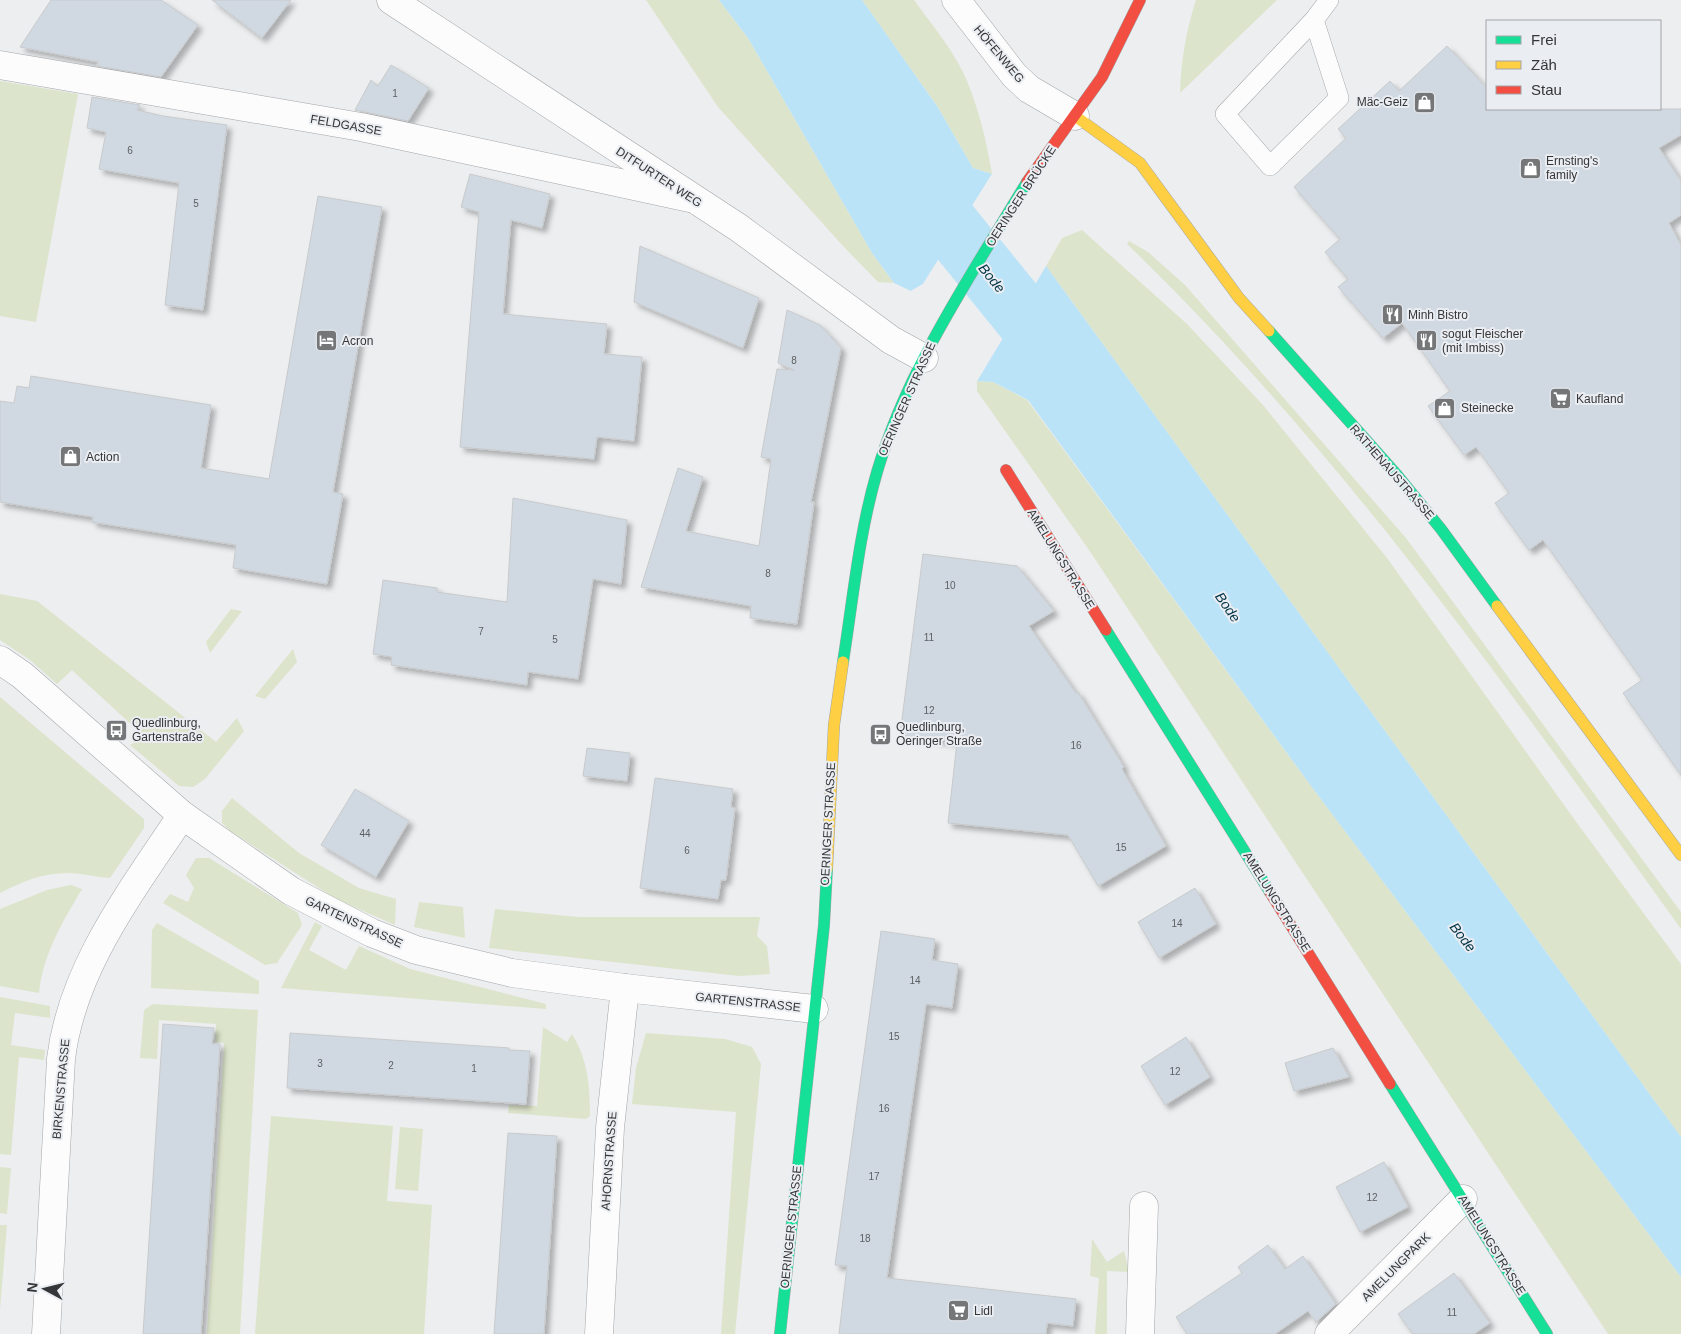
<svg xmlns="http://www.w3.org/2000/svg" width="1681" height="1334" font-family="Helvetica,sans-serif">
	<defs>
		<filter id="shadow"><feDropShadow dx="4.5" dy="4.5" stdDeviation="2.5" flood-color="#0004"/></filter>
	</defs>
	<rect width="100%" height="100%" fill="#eceef0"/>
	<!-- green -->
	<g fill="#dce5cb">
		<polygon points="646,0 719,0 748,38 872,253 894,283 878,282 843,246 718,107"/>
		<path d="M862,0H914C932,25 955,52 967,81C979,110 987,143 992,174L973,168L937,106Z"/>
		<path d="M1196,0H1277L1180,93C1181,60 1186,31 1196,0Z"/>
		<polygon points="0,81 78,94 36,322 0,316"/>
		<polygon points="1082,230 1186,323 1263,405 1387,558 1577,823 1681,964 1681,1137 1046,266 1062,238"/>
		<path d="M1129,241L1148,252L1185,285L1406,538L1681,912V929C1510,691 1339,448 1127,244Z"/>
		<polygon points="977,381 993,382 1027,400 1314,790 1681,1277 1681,1334 1608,1334 1089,550 977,391"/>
		<polygon points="0,594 37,601 216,742 237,718 244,731 205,779 193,787 179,786 130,745 145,737 72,670 57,684 30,660 0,640"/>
		<polygon points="231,609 242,611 210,653 206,642"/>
		<polygon points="293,649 297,662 265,699 255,696"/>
		<path d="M0,697L144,819V828L110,878C97,877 84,874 71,873C46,872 22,881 0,893Z"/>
		<polygon points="232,798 299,853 359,888 396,899 395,925 336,899 230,831 222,823 222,811"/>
		<polygon points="196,858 209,858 298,913 302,925 277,963 265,965 163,903 170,894 188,902 194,888 186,875"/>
		<path d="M71,885L82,889C62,923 43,954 39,993L0,986V909L47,890Z"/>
		<polygon points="419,902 463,907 465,938 414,927"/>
		<polygon points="495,909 578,917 760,917 757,936 767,946 770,974 739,976 489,948"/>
		<polygon points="315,922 322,926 309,950 346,970 359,946 410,969 546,1004 546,1009 281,988"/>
		<polygon points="157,923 259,981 259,994 151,988 152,930"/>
		<polygon points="0,997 50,1006 50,1018 15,1013 11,1045 45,1050 44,1060 19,1057 11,1155 0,1154"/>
		<polygon points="153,1004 258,1010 240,1334 207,1334 224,1043 215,1042 216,1024 159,1020 157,1059 140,1058 144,1010"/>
		<path d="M543,1027L567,1042L572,1034C588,1060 590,1086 590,1116L586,1119L508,1113L509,1105L537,1106Z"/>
		<polygon points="646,1033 725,1039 752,1047 761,1064 735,1334 721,1334 736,1112 632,1104 636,1068"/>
		<polygon points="271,1116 393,1126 387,1201 432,1205 424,1334 255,1334"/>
		<polygon points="400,1127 423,1129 418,1191 395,1189"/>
		<polygon points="0,1167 11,1168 7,1214 0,1213"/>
		<polygon points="0,1225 7,1225 0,1310"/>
		<polygon points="1092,1239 1107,1262 1124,1251 1129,1272 1107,1271 1107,1334 1095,1334 1099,1278 1090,1276"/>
	</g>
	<!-- water -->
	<g fill="#bbe3f8">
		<polygon points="719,0 862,0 937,106 973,168 992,174 923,284 911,291 894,283 872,253 748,38"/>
		<polygon points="1046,266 1681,1137 1681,1277 1314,790 1028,400 993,382 977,381"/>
	</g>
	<!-- pier -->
	<g fill="#eceef0">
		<polygon points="992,174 993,176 925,285 913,293 911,291 923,284"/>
		<polygon points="1044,264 1047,264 977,381 975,379"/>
	</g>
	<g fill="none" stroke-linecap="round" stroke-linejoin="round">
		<!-- river -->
		<polyline stroke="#bbe3f8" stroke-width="61" points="902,167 1032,327 1068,378"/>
	</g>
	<!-- building -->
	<g fill="#d0d9e2" stroke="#c8cacb" filter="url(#shadow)">
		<polygon points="51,0 161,0 198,25 161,77 97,66 98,62 20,47"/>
		<polygon points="212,0 291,0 262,38"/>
		<polygon points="1447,46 1487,88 1487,109 1681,109 1681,135 1659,148 1681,181 1681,215 1669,223 1681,245 1681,775 1623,693 1642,680 1543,540 1529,550 1495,503 1509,493 1476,447 1464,455 1428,406 1450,391 1402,323 1383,338 1338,287 1348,279 1325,252 1340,239 1294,187 1346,138 1338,129 1390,81 1399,91"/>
		<polygon points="391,65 429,88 408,121 355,110 371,80 378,86"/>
		<polygon points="92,97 140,105 137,110 163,116 227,125 203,310 165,305 179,183 99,169 106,132 87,128"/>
		<polygon points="470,174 550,194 542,228 511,220 503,314 607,324 604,354 642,357 634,441 597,437 594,459 460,447 479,212 461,207"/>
		<polygon points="318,196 382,207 333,492 343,494 327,584 233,568 236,545 92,522 93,517 0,502 0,401 14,403 17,386 29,388 31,376 211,405 201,468 269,479"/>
		<polygon points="640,246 759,298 743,348 634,302"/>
		<polygon points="787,310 820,325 841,348 811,502 814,502 797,624 750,618 751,606 641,587 678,468 703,477 686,531 759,546 771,459 761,457 777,369 794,370 778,363"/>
		<polygon points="513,498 627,520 621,584 593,579 578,679 528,672 527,685 391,665 392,657 373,654 383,580 437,588 437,592 507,602"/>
		<polygon points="923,554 1017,566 1054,611 1029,626 1076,693 1078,692 1124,767 1122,769 1166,846 1098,886 1068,835 948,823 957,742 900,735"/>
		<polygon points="587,748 630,753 627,781 583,776"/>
		<polygon points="655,778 733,789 731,807 735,808 726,880 721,880 718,899 640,888"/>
		<polygon points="355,789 409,821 376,877 321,845"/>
		<polygon points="1195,888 1216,924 1159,958 1138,922"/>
		<polygon points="881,931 935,939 932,960 958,964 952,1008 926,1004 887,1278 1076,1299 1073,1326 1047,1323 1046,1334 839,1334 847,1266 835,1265"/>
		<polygon points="163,1024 214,1028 212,1044 220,1044 201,1334 143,1334"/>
		<polygon points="290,1033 509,1048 509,1050 530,1051 526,1104 287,1088"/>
		<polygon points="1186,1037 1210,1077 1165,1105 1141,1066"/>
		<polygon points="1333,1048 1349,1077 1294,1091 1285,1063"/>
		<polygon points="508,1133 557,1136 544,1334 494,1334"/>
		<polygon points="1384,1162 1408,1207 1360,1232 1336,1187"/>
		<polygon points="1268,1245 1285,1269 1303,1256 1336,1304 1316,1322 1308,1311 1275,1334 1187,1334 1176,1317 1242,1273 1238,1267"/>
		<polygon points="1454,1273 1490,1323 1474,1334 1413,1334 1398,1314"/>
	</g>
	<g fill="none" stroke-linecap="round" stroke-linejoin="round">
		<defs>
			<polyline id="lane" points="1314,20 1339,98 1270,166 1225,114 1314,20 1329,0"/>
			<g id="street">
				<polyline points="391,0 739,228 891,340 924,358"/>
				<polyline points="956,0 1014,75 1029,89 1075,116"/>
				<polyline points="0,65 361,127 690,198"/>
				<polyline points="0,660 22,675 182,815 291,891 372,933 416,950 512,973 625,988 814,1009"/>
				<path d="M46,1334L61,1059C72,967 132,891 182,815"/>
				<polyline points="599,1334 610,1128 625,988"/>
				<polyline points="1140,1334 1144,1206"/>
				<polyline points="1329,1334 1463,1199"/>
			</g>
			<g id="fast">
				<polyline points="1269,331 1397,475 1441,529 1497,606"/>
				<polyline points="1106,630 1270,892"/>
				<path d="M843,662C853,599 859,533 877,472C908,367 972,274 1027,182"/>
				<polyline points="1390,1084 1547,1334"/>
				<polyline points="780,1334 824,925 827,869"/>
			</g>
			<g id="slow">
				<polyline points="1075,116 1140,163 1239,298 1269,331"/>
				<polyline points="1497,606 1681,855"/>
				<polyline points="827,869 834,725 843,662"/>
			</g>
			<g id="jam">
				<polyline points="1027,182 1102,77 1140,0"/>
				<polyline points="1006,470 1106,630"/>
				<polyline points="1270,892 1390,1084"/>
			</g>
		</defs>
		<!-- lane casing -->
		<use href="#lane" stroke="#a3a5a7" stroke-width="20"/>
		<!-- street casing -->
		<use href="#street" stroke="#a3a5a7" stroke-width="29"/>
		<!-- fast casing -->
		<use href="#fast" stroke="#a3a5a7" stroke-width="12"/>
		<!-- slow casing -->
		<use href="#slow" stroke="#a3a5a7" stroke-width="12"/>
		<!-- jam casing -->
		<use href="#jam" stroke="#a3a5a7" stroke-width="12"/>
		<!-- lane -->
		<use href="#lane" stroke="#fcfcfd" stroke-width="19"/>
		<!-- street -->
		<use href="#street" stroke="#fcfcfd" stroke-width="28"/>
		<!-- fast -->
		<use href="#fast" stroke="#16e098" stroke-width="11"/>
		<!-- slow -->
		<use href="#slow" stroke="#ffcf43" stroke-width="11"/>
		<!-- jam -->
		<use href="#jam" stroke="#f24e42" stroke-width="11"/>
	</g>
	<!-- icons -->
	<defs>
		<symbol id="shop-square" viewBox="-11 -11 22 22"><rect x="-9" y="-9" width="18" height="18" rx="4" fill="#757678" stroke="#eaedf2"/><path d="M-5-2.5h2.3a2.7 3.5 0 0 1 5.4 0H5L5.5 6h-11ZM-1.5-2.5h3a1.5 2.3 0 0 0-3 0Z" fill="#fff"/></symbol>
		<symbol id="restaurant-square" viewBox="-11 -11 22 22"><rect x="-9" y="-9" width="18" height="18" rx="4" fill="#757678" stroke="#eaedf2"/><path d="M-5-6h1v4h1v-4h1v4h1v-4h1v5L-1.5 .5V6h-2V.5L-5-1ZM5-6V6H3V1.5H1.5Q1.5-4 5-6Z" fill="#fff"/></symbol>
		<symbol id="hotel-square" viewBox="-11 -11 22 22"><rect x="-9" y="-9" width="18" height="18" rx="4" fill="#757678" stroke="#eaedf2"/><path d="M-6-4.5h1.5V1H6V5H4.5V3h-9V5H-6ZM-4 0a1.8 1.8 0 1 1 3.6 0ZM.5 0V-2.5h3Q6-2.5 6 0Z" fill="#fff"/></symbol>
		<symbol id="supermarket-square" viewBox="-11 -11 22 22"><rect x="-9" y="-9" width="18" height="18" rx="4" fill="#757678" stroke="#eaedf2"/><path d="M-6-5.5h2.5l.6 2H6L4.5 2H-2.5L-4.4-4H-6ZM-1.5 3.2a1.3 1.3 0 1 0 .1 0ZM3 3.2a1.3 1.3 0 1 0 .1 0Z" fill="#fff"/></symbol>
		<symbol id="bus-square" viewBox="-11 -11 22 22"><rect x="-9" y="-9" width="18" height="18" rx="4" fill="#757678" stroke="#eaedf2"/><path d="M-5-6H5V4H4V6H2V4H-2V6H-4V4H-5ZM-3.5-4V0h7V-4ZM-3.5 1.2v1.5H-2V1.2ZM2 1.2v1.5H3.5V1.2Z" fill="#fff"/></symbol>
	</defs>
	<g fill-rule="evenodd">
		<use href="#shop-square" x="1412" y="90" width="25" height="25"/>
		<use href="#shop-square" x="1518" y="156" width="25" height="25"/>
		<use href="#restaurant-square" x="1380" y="302" width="25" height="25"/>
		<use href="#hotel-square" x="314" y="328" width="25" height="25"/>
		<use href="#restaurant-square" x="1414" y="328" width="25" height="25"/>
		<use href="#supermarket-square" x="1548" y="386" width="25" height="25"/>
		<use href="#shop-square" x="1432" y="396" width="25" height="25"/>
		<use href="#shop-square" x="58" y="444" width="25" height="25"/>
		<use href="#bus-square" x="104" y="718" width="25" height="25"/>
		<use href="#bus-square" x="868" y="722" width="25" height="25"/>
		<use href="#supermarket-square" x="946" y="1298" width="25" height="25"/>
	</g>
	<g text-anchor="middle" stroke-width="4" stroke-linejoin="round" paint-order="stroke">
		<!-- number labels -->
		<g font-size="10" fill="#5c5f62">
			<text x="395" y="97">1</text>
			<text x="130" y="154">6</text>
			<text x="196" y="207">5</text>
			<text x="794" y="364">8</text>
			<text x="768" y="577">8</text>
			<text x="950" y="589">10</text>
			<text x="481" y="635">7</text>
			<text x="929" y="641">11</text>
			<text x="555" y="643">5</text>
			<text x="929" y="714">12</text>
			<text x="1076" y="749">16</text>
			<text x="365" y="837">44</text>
			<text x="1121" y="851">15</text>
			<text x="687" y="854">6</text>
			<text x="1177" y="927">14</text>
			<text x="915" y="984">14</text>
			<text x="894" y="1040">15</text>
			<text x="320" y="1067">3</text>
			<text x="391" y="1069">2</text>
			<text x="474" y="1072">1</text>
			<text x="1175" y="1075">12</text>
			<text x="884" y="1112">16</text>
			<text x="874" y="1180">17</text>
			<text x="1372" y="1201">12</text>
			<text x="865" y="1242">18</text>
			<text x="1452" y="1316">11</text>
		</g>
		<!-- street labels -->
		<g font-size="12" fill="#353638" stroke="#eaedf2">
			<text transform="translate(999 54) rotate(50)" y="4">HÖFENWEG</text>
			<text transform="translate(346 125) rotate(10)" y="4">FELDGASSE</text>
			<text transform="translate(659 177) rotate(33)" y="4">DITFURTER WEG</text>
			<text transform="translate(1021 196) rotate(-57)" y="4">OERINGER BRÜCKE</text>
			<text transform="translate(907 399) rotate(-66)" y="4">OERINGER STRASSE</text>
			<text transform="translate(1392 472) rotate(49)" y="4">RATHENAUSTRASSE</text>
			<text transform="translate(1061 559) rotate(58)" y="4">AMELUNGSTRASSE</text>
			<text transform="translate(828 824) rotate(-87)" y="4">OERINGER STRASSE</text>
			<text transform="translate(1277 902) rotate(58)" y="4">AMELUNGSTRASSE</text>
			<text transform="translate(354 922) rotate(25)" y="4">GARTENSTRASSE</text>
			<text transform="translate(748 1002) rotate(6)" y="4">GARTENSTRASSE</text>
			<text transform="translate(61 1089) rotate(-85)" y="4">BIRKENSTRASSE</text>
			<text transform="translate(609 1161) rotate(-86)" y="4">AHORNSTRASSE</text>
			<text transform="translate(791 1227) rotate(-84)" y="4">OERINGER STRASSE</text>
			<text transform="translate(1492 1245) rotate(58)" y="4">AMELUNGSTRASSE</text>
			<text transform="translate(1396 1267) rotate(-45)" y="4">AMELUNGPARK</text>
		</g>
		<!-- poi labels -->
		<g font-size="12" fill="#353638" stroke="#eaedf2" text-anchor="start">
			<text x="1408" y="106" text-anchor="end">Mäc-Geiz</text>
			<text x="1546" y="165">Ernsting's<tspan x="1546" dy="14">family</tspan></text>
			<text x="1408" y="319">Minh Bistro</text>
			<text x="1442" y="338">sogut Fleischer<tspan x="1442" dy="14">(mit Imbiss)</tspan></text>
			<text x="342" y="345">Acron</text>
			<text x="1576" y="403">Kaufland</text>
			<text x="1461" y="412">Steinecke</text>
			<text x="86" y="461">Action</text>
			<text x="132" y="727">Quedlinburg,<tspan x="132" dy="14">Gartenstraße</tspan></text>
			<text x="896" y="731">Quedlinburg,<tspan x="896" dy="14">Oeringer Straße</tspan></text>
			<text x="974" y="1315">Lidl</text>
		</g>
		<!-- water labels -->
		<g font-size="14" font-style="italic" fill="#023447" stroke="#eaedf2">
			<text transform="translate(992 278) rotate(51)" y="5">Bode</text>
			<text transform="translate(1228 607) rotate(55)" y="5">Bode</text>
			<text transform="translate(1463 937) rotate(52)" y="5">Bode</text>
		</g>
	</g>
	<!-- legend -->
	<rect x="1486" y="20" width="175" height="90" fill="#eaedf2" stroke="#a2a4a8"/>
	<rect x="1496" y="36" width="25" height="8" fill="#16e098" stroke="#a2a4a8"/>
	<text x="1531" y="45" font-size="15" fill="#353638">Frei</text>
	<rect x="1496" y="61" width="25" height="8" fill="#ffcf43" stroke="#a2a4a8"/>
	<text x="1531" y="70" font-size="15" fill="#353638">Zäh</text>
	<rect x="1496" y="86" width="25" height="8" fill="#f24e42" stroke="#a2a4a8"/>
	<text x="1531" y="95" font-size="15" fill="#353638">Stau</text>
	<!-- north arrow -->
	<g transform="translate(45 1289) rotate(277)" stroke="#eaedf2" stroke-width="4" paint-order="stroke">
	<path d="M0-4L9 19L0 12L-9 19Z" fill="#353638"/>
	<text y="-8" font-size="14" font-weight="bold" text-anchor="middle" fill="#353638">N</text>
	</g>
</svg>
